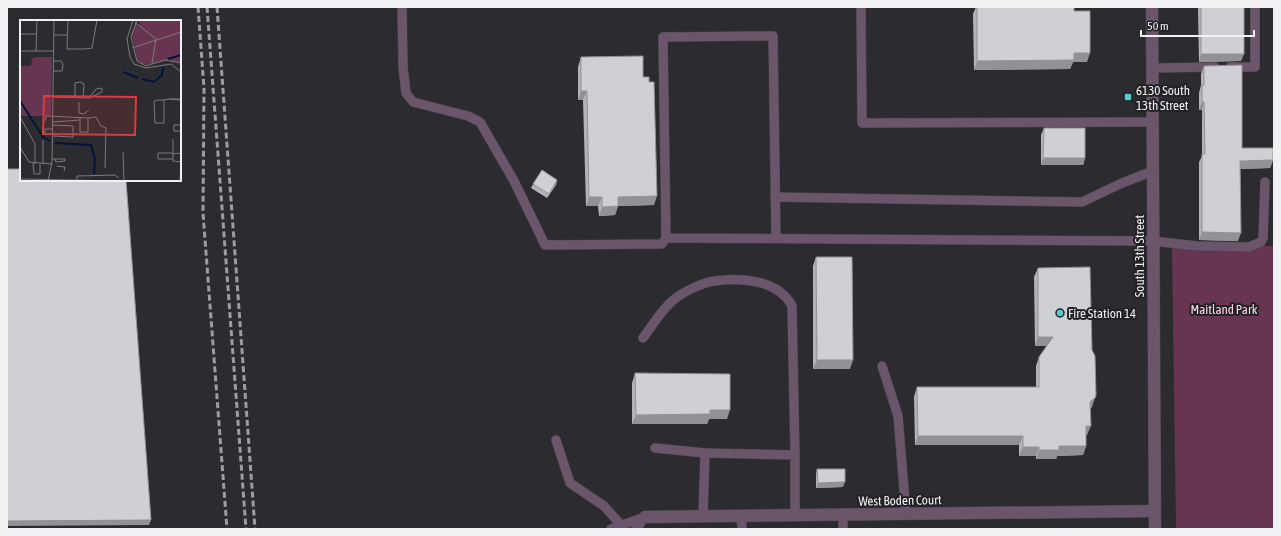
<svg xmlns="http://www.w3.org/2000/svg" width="1281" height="536" font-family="'Asap Condensed',sans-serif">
	<rect width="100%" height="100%" fill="#2c2b2f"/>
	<!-- green -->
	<polygon fill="#673551" points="1274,246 1274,529 1176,529 1172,247"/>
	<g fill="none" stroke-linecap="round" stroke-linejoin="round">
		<defs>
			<g id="service">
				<polyline points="402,7 403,67 406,93 413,102 468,116 480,122 514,181 545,245 662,244 666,238"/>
				<polyline points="861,7 862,123 1153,122"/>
				<polyline points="1230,67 1255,67 1255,7"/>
				<polyline points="1153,68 1215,67"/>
				<polyline points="775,197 1082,202 1122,183 1153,171"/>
				<polyline points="776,239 773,36 663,37 666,238 1153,241 1197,246 1249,247 1261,242 1263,238 1265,182"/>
				<path d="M643,338C652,326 664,306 676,298C685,291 704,282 715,281C741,277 779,280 792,306L795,455"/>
				<polyline points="882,366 898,416 906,514"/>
				<polyline points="556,440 570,483 604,506 621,525"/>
				<polyline points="655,448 705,453"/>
				<polyline points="843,515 843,529"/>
				<polyline points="703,516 705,453 795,455 795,515"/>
				<polyline points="741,516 742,529"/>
				<polyline points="611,529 645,517"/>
				<polyline points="636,529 645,517"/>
			</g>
			<polyline id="minor" points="645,517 1155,511"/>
			<polyline id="tertiary" points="1152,7 1155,529"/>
		</defs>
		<!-- service casing -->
		<use href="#service" stroke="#48474a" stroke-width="10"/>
		<!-- minor casing -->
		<use href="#minor" stroke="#48474a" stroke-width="13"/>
		<!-- tertiary casing -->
		<use href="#tertiary" stroke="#48474a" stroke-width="13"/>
		<!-- service -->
		<use href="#service" stroke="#6a556b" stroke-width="9"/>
		<!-- minor -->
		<use href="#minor" stroke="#6a556b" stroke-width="12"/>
		<!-- tertiary -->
		<use href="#tertiary" stroke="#6a556b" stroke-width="12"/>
		<!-- rail -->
		<g stroke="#9d9ca0" stroke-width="3" stroke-dasharray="6 3" stroke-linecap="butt">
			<polyline points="198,7 204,88 203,213 227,529"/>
			<polyline points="207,7 246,529"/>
			<polyline points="217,7 255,529"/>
		</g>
	</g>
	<!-- wall -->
	<g fill="#b2b3b8">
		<polygon points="976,7 1074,7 1074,11 1087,62 1073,62 1070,69 974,70 973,14"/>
		<polygon points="1198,7 1244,7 1241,61 1199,62"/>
		<polygon points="581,57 643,77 654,205 618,206 615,215 599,216 598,206 586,206 583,100 578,100 578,67"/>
		<polygon points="1204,66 1242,148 1273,160 1270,168 1240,169 1238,241 1199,240 1199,162 1202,156 1202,110 1199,110 1199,93 1201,85 1201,74"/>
		<polygon points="1044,128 1085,158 1083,165 1041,165 1041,135"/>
		<polygon points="557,180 556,185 547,198 531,188 533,184"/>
		<polygon points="816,257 850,369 813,369 813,266"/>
		<polygon points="1038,268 1092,407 1090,409 1087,435 1086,435 1086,446 1083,455 1057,456 1056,459 1036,459 1036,456 1019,456 1019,445 915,445 914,397 917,387 1036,387 1036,366 1039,357 1047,346 1035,346 1034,277"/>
		<polygon points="635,373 727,419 709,419 707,424 632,424 632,383"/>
		<polygon points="817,469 843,487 816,488 816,474"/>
	</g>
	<!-- shaded-wall -->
	<g fill="#919296">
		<polygon points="1074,53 1090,53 1087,62 1073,62 1070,69 974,70 977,61"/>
		<polygon points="1201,54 1244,54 1241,61 1199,62"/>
		<polygon points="581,91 587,91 583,100 578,100"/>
		<polygon points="1202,102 1204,102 1202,110 1199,110"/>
		<polygon points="1043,158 1085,158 1083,165 1041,165"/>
		<polygon points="1273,160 1270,168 1237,169 1240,161"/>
		<polygon points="557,180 556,185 547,198 549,194"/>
		<polygon points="657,196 654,205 615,206 618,197"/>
		<polygon points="589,197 602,197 598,206 586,206"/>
		<polygon points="618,206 615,215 599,216 602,207"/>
		<polygon points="1202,232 1241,233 1238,241 1199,240"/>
		<polygon points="1038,337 1053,337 1050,346 1035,346"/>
		<polygon points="817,360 853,360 850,369 813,369"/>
		<polygon points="1095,398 1092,407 1086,412 1090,402"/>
		<polygon points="710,410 730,410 727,419 709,419 707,424 632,424 636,415"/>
		<polygon points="1086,426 1091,426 1087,435 1083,435"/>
		<polygon points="918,436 1023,436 1019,445 915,445"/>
		<polygon points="1059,446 1086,446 1083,455 1057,456 1056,459 1036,459 1039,450"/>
		<polygon points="1023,447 1039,447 1036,456 1019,456"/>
		<polygon points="845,482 843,487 816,488 818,483"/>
		<polygon points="151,520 149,525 7,526 7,521"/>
	</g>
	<!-- building -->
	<g fill="#cfd0d6" stroke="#919296">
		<polygon points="977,7 1074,7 1074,11 1090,11 1090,53 1074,53 1074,60 977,61"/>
		<rect x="1201" y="7" width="43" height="47"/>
		<polygon points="643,56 643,77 649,77 649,82 654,82 657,196 618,197 618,206 602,207 602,197 589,197 587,91 581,91 581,57"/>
		<polygon points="1242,65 1242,148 1273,148 1273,160 1240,161 1241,233 1202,232 1202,154 1205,154 1204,102 1202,102 1202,85 1204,85 1204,66"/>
		<polygon points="1044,128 1085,128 1085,158 1043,158"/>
		<polygon points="7,169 21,169 21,180 126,180 151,520 7,521"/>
		<polygon points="542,170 557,180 549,194 533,184"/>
		<polygon points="816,257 852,257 853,360 817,360"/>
		<polygon points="1090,267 1092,350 1095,356 1096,395 1095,398 1090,402 1091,426 1086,426 1086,446 1059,446 1059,450 1039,450 1039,447 1023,447 1023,436 918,436 917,387 1039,387 1039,357 1053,337 1038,337 1038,268"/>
		<polygon points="635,373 730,374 730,410 710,410 710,414 636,415"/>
		<polygon points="817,469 845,469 845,482 818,483"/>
	</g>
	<!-- markers -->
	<g fill="#53cdca" stroke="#222125" stroke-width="1.5">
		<rect x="1124" y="93" width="8" height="8" rx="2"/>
		<circle cx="1060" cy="313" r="4"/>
	</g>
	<g text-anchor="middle" stroke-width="4" stroke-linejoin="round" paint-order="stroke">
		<!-- poi labels -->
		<g font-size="13" fill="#f1f0f3" stroke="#222125" text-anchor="start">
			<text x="1136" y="95">6130 South<tspan x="1136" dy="15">13th Street</tspan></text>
			<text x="1068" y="318">Fire Station 14</text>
		</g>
		<!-- street labels -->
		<g font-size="13" fill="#f1f0f3" stroke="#222125">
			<text transform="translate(1139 256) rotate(-90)" y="5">South 13th Street</text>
			<text transform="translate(900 500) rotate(-1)" y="5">West Boden Court</text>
		</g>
		<!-- park labels -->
		<g font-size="13" fill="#fcd5e8" stroke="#222125">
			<text x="1224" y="314">Maitland Park</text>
		</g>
	</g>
	<!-- overview -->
	<g transform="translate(20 20)">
		<rect width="161" height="161" fill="#2c2b2f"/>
		<path d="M118,0H161V43L148,40L127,45L118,42L112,15L116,3L121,6ZM16,37H32L31,96H0V46H11L12,39Z" fill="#673551"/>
		<path fill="none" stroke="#011539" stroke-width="2" d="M148,39L161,35M103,52L118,58M122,59L134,62L142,55L143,47M0,81L23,117L30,121M35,123L71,125L75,139L74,154"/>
		<path fill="none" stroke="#7b7a7d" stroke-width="1" d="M48,0L47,29H65L72,28L77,0M113,0L107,19L110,37L114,44L126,48L151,44L161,52M117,0L111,17L117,41L126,46L145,40L161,43M115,2L136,19L132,44M0,14H17M34,15H47M112,28L161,12M0,31H33M16,31L17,0M33,51H42L43,44L41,41H33M33,77L69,78L82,72V68L76,69L69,78M55,78V63L60,62L64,64L63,78M161,79H149L161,80M144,80V103H135L134,81L138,80H144L149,79M59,82V93L64,94L69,90M0,97L15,124V144M68,98L76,97L81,106L86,108L85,148M25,101L26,96L68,98V112H60V97M33,102L60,100M161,105H154V111H161M25,114V109H33M33,116L53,117V106L33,105M23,120V144M0,127L9,142L32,144M103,132L104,161M153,133V119M161,133L153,134V141L161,142M32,139H45V141L36,142L35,139M153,139H138V133H154M13,143L14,154H20V144M37,146L45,147L44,151M0,159L100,161M28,161L32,142L34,0M57,161V156L95,155L99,158M160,161L161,142"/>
		<path fill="#d93c3c" fill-opacity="0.15" stroke="#d93c3c" stroke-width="2" d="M24,76L116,77L115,115L23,114Z"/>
		<rect width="161" height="161" fill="none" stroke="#f1f0f3" stroke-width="2"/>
	</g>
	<!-- border -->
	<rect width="1281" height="536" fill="none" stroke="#f1f0f3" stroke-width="16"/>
	<!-- scale -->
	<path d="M1141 30v6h113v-6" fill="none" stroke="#f1f0f3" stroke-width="2"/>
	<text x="1147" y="30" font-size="12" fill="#f1f0f3" stroke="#222125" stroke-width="3" paint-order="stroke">50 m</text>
</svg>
